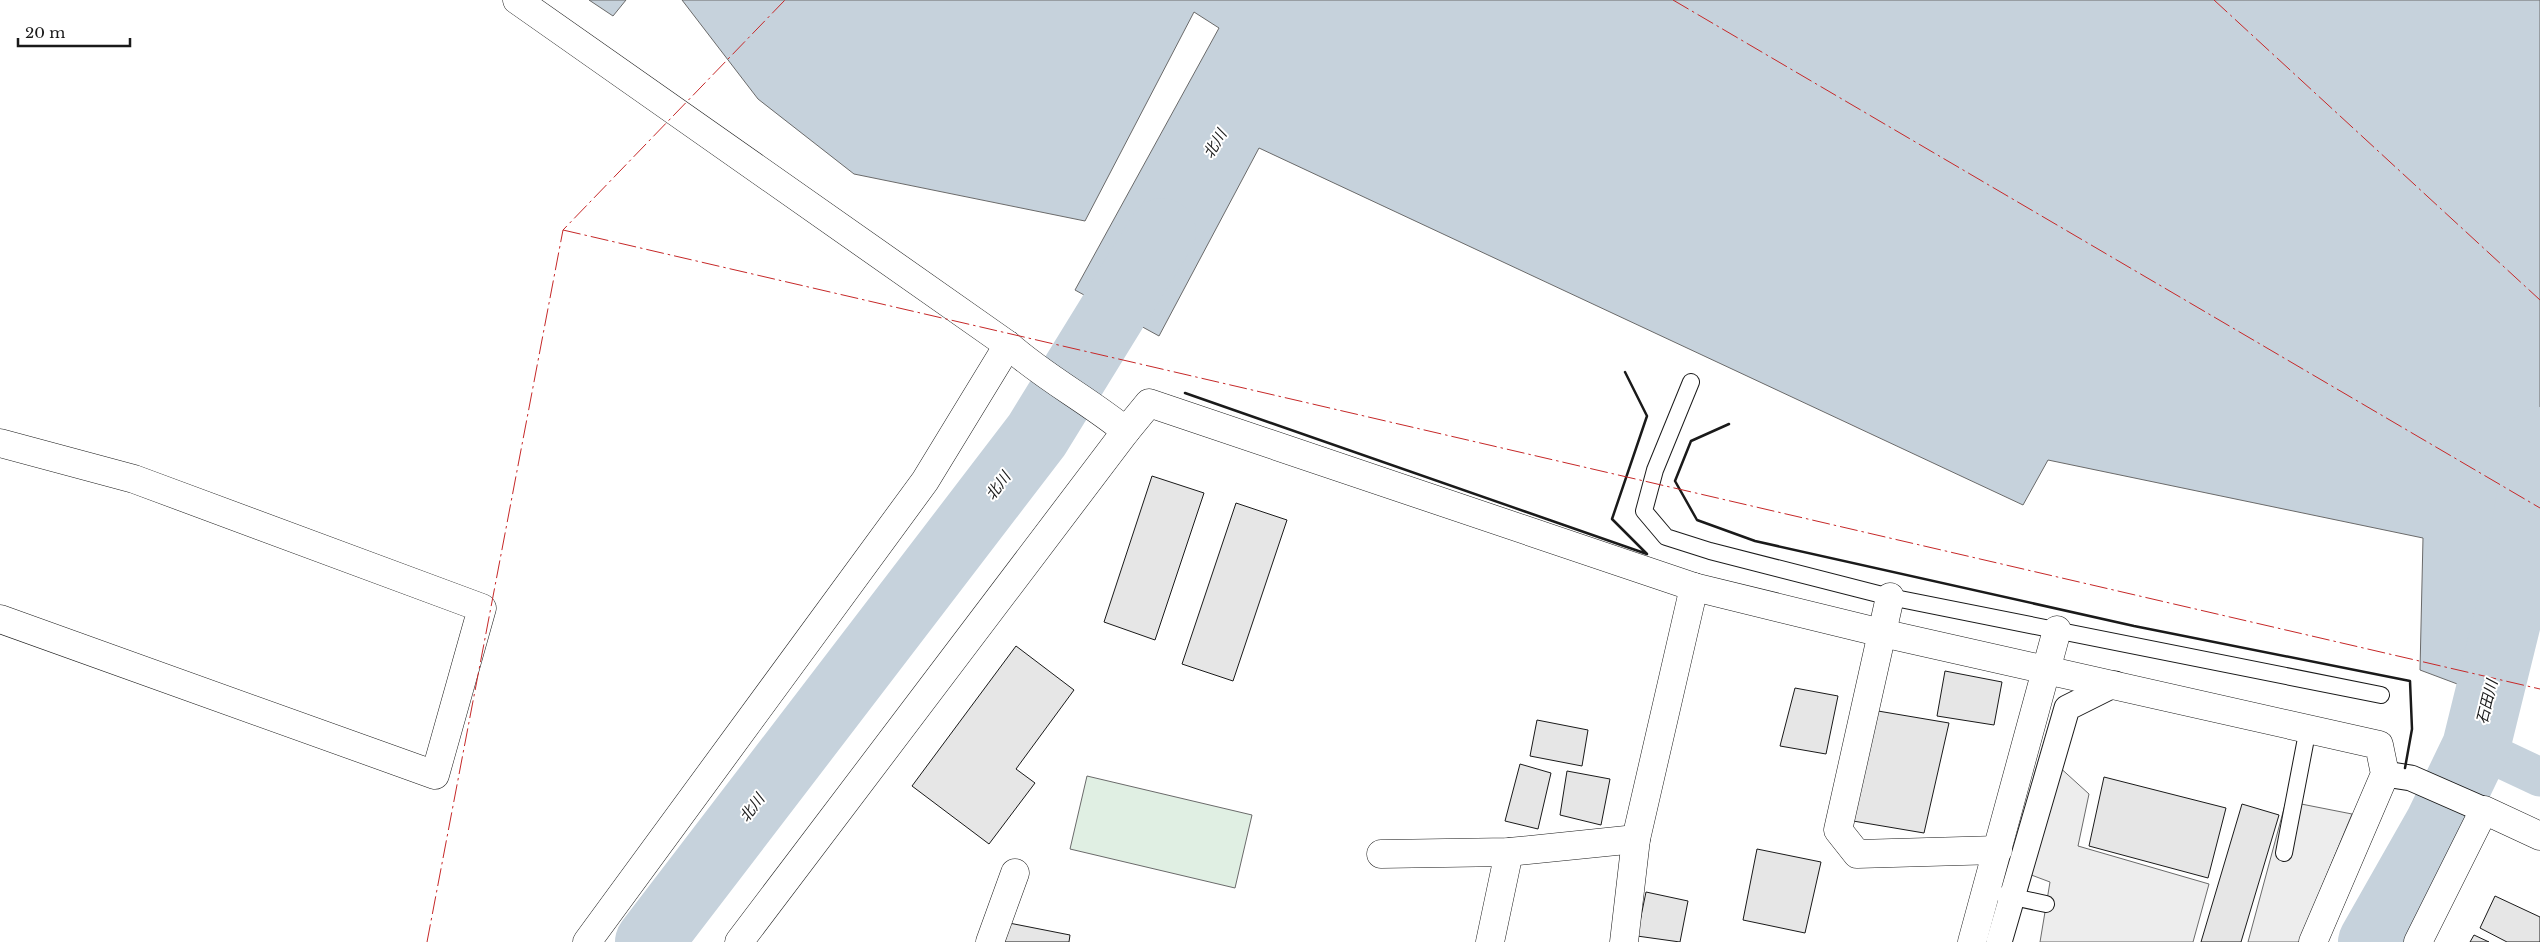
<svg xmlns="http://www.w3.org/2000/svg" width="2540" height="942" font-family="'Libre Baskerville','Noto Sans JP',serif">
	<rect width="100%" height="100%" fill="#fff"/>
	<!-- green -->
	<polygon fill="#e0efe3" stroke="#6a6a6a" points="1087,776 1252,815 1235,888 1070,849"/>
	<!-- parking -->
	<g fill="#ededed" stroke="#6a6a6a">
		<polygon points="2056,764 2089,794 2078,846 2209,884 2193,942 2040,942 2050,882 2026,873"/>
		<polygon points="2286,801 2352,814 2299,942 2248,942"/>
	</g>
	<!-- water -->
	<g fill="#c6d2dc" stroke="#6a6a6a">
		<polygon points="589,0 626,0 613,16"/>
		<polygon points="682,0 2540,0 2540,566 2508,703 2420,670 2423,538 2048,460 2023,505 1259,148 1159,336 1075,290 1219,28 1194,12 1085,221 854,174 758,99"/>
	</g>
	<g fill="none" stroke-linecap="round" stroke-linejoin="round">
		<!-- canal -->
		<polyline stroke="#c6d2dc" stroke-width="39" points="2476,747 2540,777"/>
		<!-- river -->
		<g stroke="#c6d2dc" stroke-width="68">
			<polyline points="649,942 1037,435 1162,232"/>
			<polyline points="2372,942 2439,824 2476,747 2516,585 2540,441"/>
		</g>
	</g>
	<!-- building -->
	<g fill="#e6e6e6" stroke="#1a1a1a">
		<polygon points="1152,476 1204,493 1155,640 1104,622"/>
		<polygon points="1236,503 1287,520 1233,681 1182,664"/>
		<polygon points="1016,646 1074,690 1016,769 1035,783 989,844 912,786"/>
		<polygon points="1945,671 2002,682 1994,725 1937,716"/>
		<polygon points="1795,688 1838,696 1826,754 1780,746"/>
		<polygon points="1878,711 1949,723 1924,833 1853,821"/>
		<polygon points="1537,720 1588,730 1582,766 1530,756"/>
		<polygon points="1520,764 1551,773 1538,829 1505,821"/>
		<polygon points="1567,771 1610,779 1601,825 1560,815"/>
		<polygon points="2104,777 2226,808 2208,878 2089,846"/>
		<polygon points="2242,804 2279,815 2241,942 2201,942"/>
		<polygon points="1757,849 1821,862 1805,933 1743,920"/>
		<polygon points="1646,892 1688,901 1680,942 1637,936"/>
		<polygon points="2495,896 2540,917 2540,942 2507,942 2480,928"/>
		<polygon points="1004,922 1070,935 1069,942 1000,942"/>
		<polygon points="2474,935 2489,942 2470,942"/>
	</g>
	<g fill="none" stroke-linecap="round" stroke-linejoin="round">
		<defs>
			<g id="service">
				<polyline points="1691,382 1655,470 1644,511 1666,537 1710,551 1890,597 2381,695"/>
				<polyline points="2284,853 2308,728"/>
				<polyline points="2004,895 2046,904"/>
			</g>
			<g id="pedestrian">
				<polyline points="2385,774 2411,778 2484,810"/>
				<polyline points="1999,942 2067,708 2115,684"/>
			</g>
			<g id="minor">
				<path d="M517,0L1008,345C1045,378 1088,400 1126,431L1149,403L1694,587L1882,633L2379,745L2385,774L2313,942"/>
				<polyline points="0,443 134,479 482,608 435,775 0,619"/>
				<polyline points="1890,597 1838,830 1857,854 1998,850"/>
				<polyline points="1381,854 1509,852 1636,839"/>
				<polyline points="587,942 925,481 1008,345"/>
				<polyline points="739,942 1126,431"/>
				<polyline points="990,942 1015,873"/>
				<polyline points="1490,942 1509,852"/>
				<polyline points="1624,942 1636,839 1694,587"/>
				<polyline points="2418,942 2484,810 2540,836"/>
			</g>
			<polyline id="tertiary" points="1972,942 2057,630"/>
		</defs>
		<!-- service casing -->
		<use href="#service" stroke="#1a1a1a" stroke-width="18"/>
		<!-- pedestrian casing -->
		<use href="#pedestrian" stroke="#1a1a1a" stroke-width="27"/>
		<!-- minor casing -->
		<use href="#minor" stroke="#1a1a1a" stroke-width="29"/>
		<!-- tertiary casing -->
		<use href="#tertiary" stroke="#1a1a1a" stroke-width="29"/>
		<!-- service -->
		<use href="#service" stroke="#fff" stroke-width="16"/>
		<!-- pedestrian -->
		<use href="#pedestrian" stroke="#fff" stroke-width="25"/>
		<!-- minor -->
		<use href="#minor" stroke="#fff" stroke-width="28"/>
		<!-- tertiary -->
		<use href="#tertiary" stroke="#fff" stroke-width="28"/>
		<!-- wall -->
		<g stroke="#1a1a1a" stroke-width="2.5">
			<polyline points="1185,393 1647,554 1612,519 1647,416 1625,372"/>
			<polyline points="1729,424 1691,441 1675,481 1697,520 1755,541 2134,626 2410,681 2412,729 2405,768"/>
		</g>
		<!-- power -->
		<g stroke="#c62828" stroke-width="1" stroke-dasharray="18 4 2.5 4" stroke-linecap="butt">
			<polyline points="1673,0 2540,508"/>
			<polyline points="2214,0 2540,300"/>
			<polyline points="563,230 2540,689"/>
			<polyline points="427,942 563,230 785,0"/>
		</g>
	</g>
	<g text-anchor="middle" stroke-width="4" stroke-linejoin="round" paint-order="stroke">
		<!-- water labels -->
		<g font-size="15" font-style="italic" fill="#1a1a1a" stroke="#fff">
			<text transform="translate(1215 144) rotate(-59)" y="5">北川</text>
			<text transform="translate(998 486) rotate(-53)" y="5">北川</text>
			<text transform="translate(2487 702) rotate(-76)" y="5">石田川</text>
			<text transform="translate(752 808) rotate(-53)" y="5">北川</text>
		</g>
	</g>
	<!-- scale -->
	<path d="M18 38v8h112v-8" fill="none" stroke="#1a1a1a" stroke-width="2.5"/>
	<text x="25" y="38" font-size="15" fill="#1a1a1a" stroke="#ffffff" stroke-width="4" paint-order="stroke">20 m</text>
</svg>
